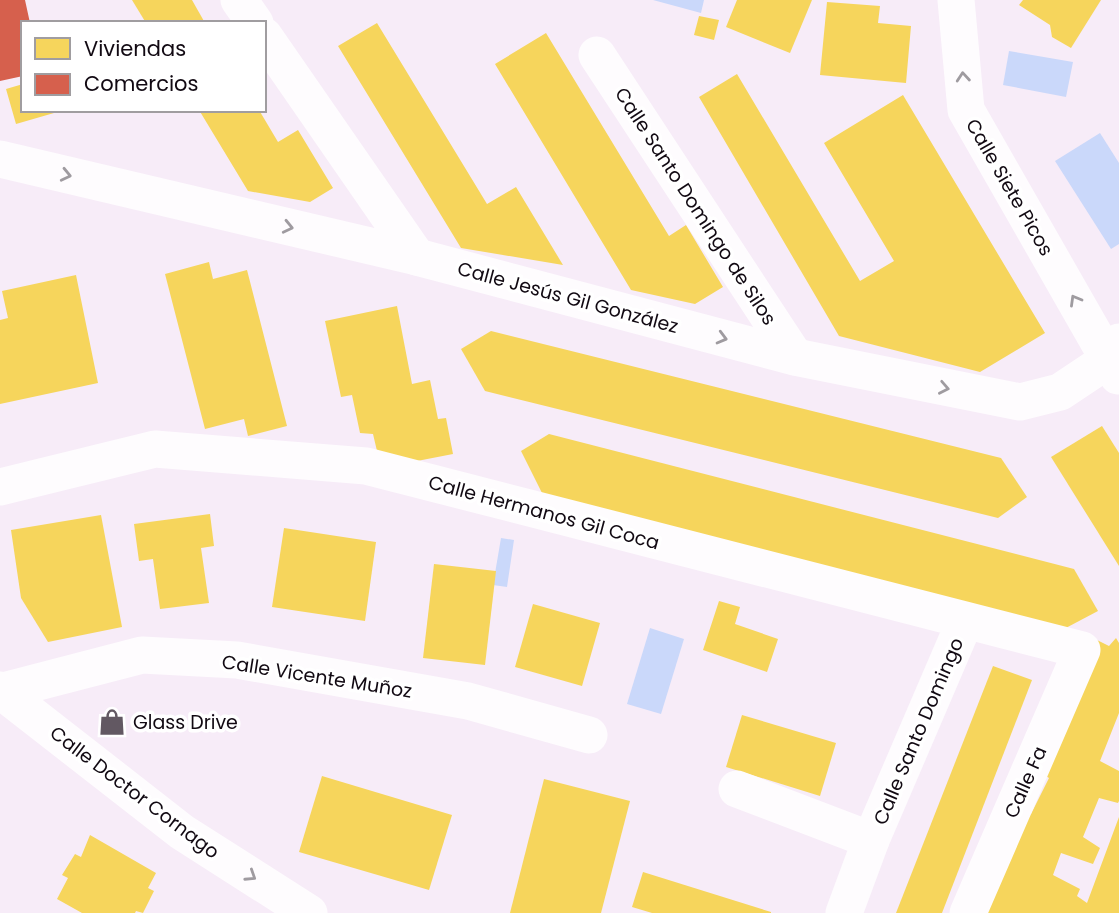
<svg xmlns="http://www.w3.org/2000/svg" width="1119" height="913" font-family="Poppins,sans-serif">
	<rect width="100%" height="100%" fill="#f7ecf8"/>
	<!-- water -->
	<g fill="#cad8fa">
		<polygon points="653,0 704,0 701,13"/>
		<polygon points="1009,51 1073,62 1066,97 1003,85"/>
		<polygon points="1100,133 1119,163 1119,244 1111,249 1055,161"/>
		<polygon points="501,538 514,540 507,587 493,585"/>
		<polygon points="650,628 684,639 661,714 627,704"/>
	</g>
	<!-- homes -->
	<g fill="#f6d55c">
		<polygon points="132,0 192,0 205,23 146,23"/>
		<polygon points="737,0 812,0 790,53 726,27"/>
		<polygon points="1023,0 1101,0 1071,48 1052,37 1050,25 1019,5"/>
		<polygon points="827,2 880,6 878,23 911,26 906,83 820,75"/>
		<polygon points="699,16 719,20 714,40 694,35"/>
		<polygon points="377,23 487,204 516,187 563,265 461,248 338,46"/>
		<polygon points="546,33 669,236 686,225 723,287 695,304 631,290 495,64"/>
		<polygon points="737,74 860,281 894,261 824,143 903,95 1045,333 980,372 839,336 699,97"/>
		<polygon points="23,84 23,110 53,110 54,113 16,124 6,89"/>
		<polygon points="199,110 259,110 278,142 298,130 333,188 310,202 248,191"/>
		<polygon points="209,262 213,279 247,270 287,426 248,436 244,419 205,429 165,274"/>
		<polygon points="76,275 98,383 0,404 0,320 8,318 2,291"/>
		<polygon points="397,306 412,384 430,380 438,419 446,418 453,454 381,468 373,434 360,433 352,395 341,397 325,321"/>
		<polygon points="491,331 1001,458 1027,497 998,518 485,391 461,349"/>
		<polygon points="1102,426 1119,453 1119,566 1051,457"/>
		<polygon points="549,434 1074,569 1098,611 1062,630 543,495 521,451"/>
		<polygon points="210,514 214,546 201,548 209,603 160,609 153,559 139,561 134,524"/>
		<polygon points="101,515 122,627 48,642 21,598 11,530"/>
		<polygon points="284,528 376,542 365,621 272,607"/>
		<polygon points="434,564 496,571 485,665 423,658"/>
		<polygon points="719,601 740,607 735,624 778,639 767,672 703,650"/>
		<polygon points="533,604 600,623 582,686 515,667"/>
		<polygon points="1116,638 1119,643 1119,713 1100,761 1119,771 1119,801 1118,803 1099,798 1083,837 1100,848 1093,864 1061,853 1053,875 1080,889 1077,896 1087,903 1119,817 1119,913 977,913 1019,808 1031,814 1049,778 1040,772 1078,679 1097,640 1109,646"/>
		<polygon points="993,666 1032,680 942,913 896,913"/>
		<polygon points="742,715 836,743 820,796 726,767"/>
		<polygon points="322,776 452,815 429,890 299,852"/>
		<polygon points="544,779 630,801 601,913 510,913"/>
		<polygon points="90,835 156,873 148,888 154,891 143,913 136,911 135,913 82,913 57,899 68,878 62,875 75,854 81,857"/>
		<polygon points="643,872 771,912 771,913 652,913 632,907"/>
	</g>
	<!-- shops -->
	<polygon fill="#d6604d" points="0,0 25,0 30,23 23,23 23,76 0,81"/>
	<g fill="none" stroke-linecap="round" stroke-linejoin="round">
		<!-- street -->
		<g stroke="#fefcfe" stroke-width="37">
			<polyline points="239,0 255,23"/>
			<polyline points="956,0 966,110 1118,376"/>
			<polyline points="264,36 417,257"/>
			<polyline points="597,55 795,357"/>
			<polyline points="0,159 417,257 795,357 1020,402 1060,392 1108,360 1119,342"/>
			<polyline points="0,487 155,449 366,466 1082,650 968,913"/>
			<polyline points="0,690 182,832 309,913"/>
			<polyline points="3,691 142,655 237,660 468,701 589,735"/>
			<polyline points="737,789 871,840"/>
			<polyline points="844,913 871,840 965,621"/>
		</g>
	</g>
	<!-- one-way arrows -->
	<defs><path id="oneway-chevron" d="M-2-3.5L2.5 0L-2 3.5" fill="none" stroke-width="1.6" stroke-linecap="round" stroke-linejoin="round" transform="scale(1.75)"/></defs>
	<g stroke="#9f9ba0">
		<use href="#oneway-chevron" transform="translate(963 77) rotate(-95)"/>
		<use href="#oneway-chevron" transform="translate(66 175) rotate(13)"/>
		<use href="#oneway-chevron" transform="translate(288 227) rotate(13)"/>
		<use href="#oneway-chevron" transform="translate(1075 300) rotate(-120)"/>
		<use href="#oneway-chevron" transform="translate(722 338) rotate(15)"/>
		<use href="#oneway-chevron" transform="translate(944 388) rotate(11)"/>
		<use href="#oneway-chevron" transform="translate(251 876) rotate(33)"/>
	</g>
	<!-- icons -->
	<defs>
		<symbol id="shop-bare" viewBox="-9 -9 18 18"><path d="M-5-2.5h2.3a2.7 3.5 0 0 1 5.4 0H5L5.5 6h-11ZM-1.5-2.5h3a1.5 2.3 0 0 0-3 0Z" fill="#625862" stroke="#fff" stroke-width="2.5" paint-order="stroke"/></symbol>
	</defs>
	<g fill-rule="evenodd">
		<use href="#shop-bare" x="93" y="703" width="38" height="38"/>
	</g>
	<g text-anchor="middle" stroke-width="7" stroke-linejoin="round" paint-order="stroke">
		<!-- street labels -->
		<g font-size="19" fill="#110912" stroke="#fff">
			<text transform="translate(1010 187) rotate(60)" y="7">Calle Siete Picos</text>
			<text transform="translate(696 206) rotate(57)" y="7">Calle Santo Domingo de Silos</text>
			<text transform="translate(568 297) rotate(15)" y="7">Calle Jesús Gil González</text>
			<text transform="translate(544 512) rotate(15)" y="7">Calle Hermanos Gil Coca</text>
			<text transform="translate(317 676) rotate(9)" y="7">Calle Vicente Muñoz</text>
			<text transform="translate(918 731) rotate(-67)" y="7">Calle Santo Domingo</text>
			<text transform="translate(1025 782) rotate(-66)" y="7">Calle Fa</text>
			<text transform="translate(135 792) rotate(37)" y="7">Calle Doctor Cornago</text>
		</g>
		<!-- poi labels -->
		<g font-size="19" fill="#110912" stroke="#fff" text-anchor="start">
			<text x="133" y="729">Glass Drive</text>
		</g>
	</g>
	<!-- legend -->
	<rect x="21" y="21" width="245" height="91" fill="#ffffff" stroke="#a09da0" stroke-width="2"/>
	<rect x="35" y="38" width="35" height="21" fill="#f6d55c" stroke="#a09da0" stroke-width="2"/>
	<text x="84" y="56" font-size="21" fill="#110912">Viviendas</text>
	<rect x="35" y="74" width="35" height="21" fill="#d6604d" stroke="#a09da0" stroke-width="2"/>
	<text x="84" y="91" font-size="21" fill="#110912">Comercios</text>
</svg>
